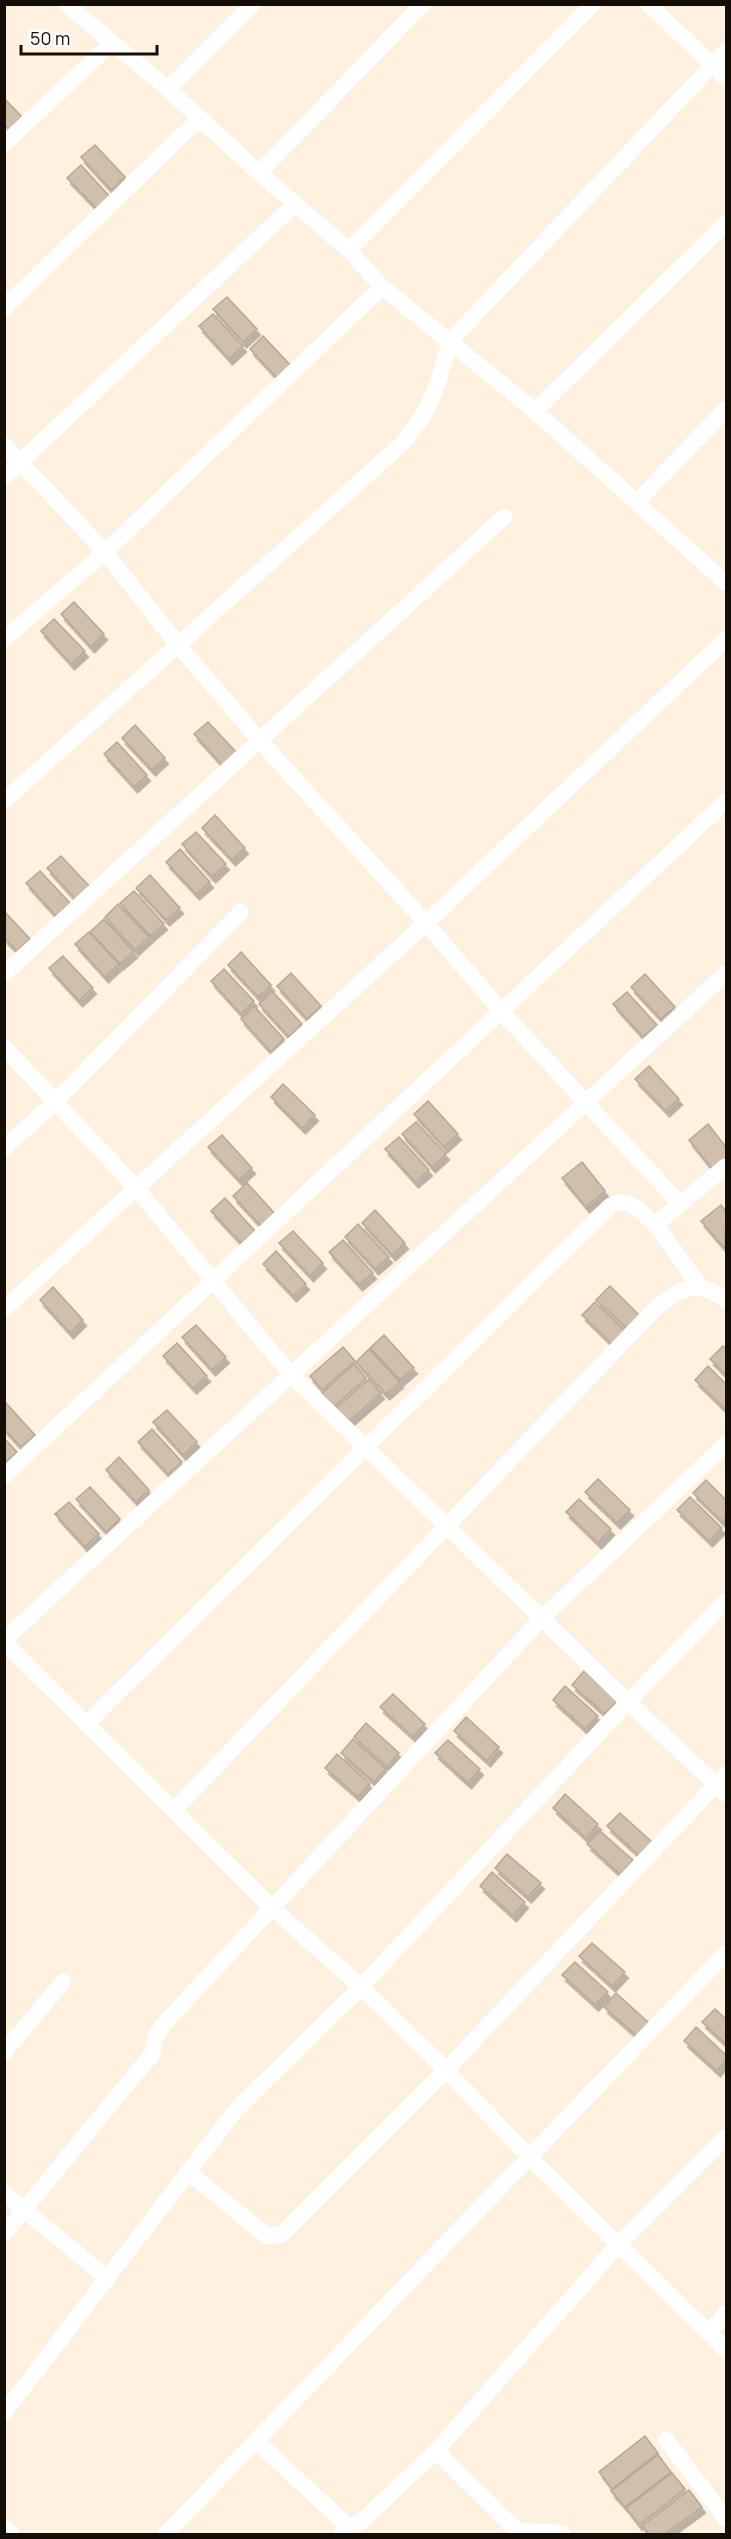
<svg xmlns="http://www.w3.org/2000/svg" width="731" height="2539" font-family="Manrope,sans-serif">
	<defs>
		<filter id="shadow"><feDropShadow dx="3.5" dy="6" stdDeviation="0" flood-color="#0004"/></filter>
	</defs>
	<rect width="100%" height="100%" fill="#fef1e0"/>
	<!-- building -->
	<g fill="#cfbfab" stroke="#b7a793" stroke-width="1.5" filter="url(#shadow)">
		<polygon points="4,98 22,117 9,129 4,125"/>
		<polygon points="95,145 125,177 111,190 81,157"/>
		<polygon points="81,165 111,198 98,210 67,178"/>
		<polygon points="227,297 257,329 243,342 213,309"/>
		<polygon points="213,314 243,346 229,359 199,326"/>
		<polygon points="263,336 294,369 280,381 250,349"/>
		<polygon points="74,602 104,634 91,647 61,614"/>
		<polygon points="54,619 85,651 71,664 41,631"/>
		<polygon points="208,722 238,754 224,767 194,734"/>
		<polygon points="135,725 165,758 152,770 122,738"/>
		<polygon points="117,742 147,775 134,787 104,754"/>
		<polygon points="215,815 245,848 232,860 202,828"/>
		<polygon points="196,832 226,864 212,877 182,844"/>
		<polygon points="180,849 210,882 196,894 166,862"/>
		<polygon points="61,856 91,888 77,901 47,868"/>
		<polygon points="40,871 70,903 56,916 26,883"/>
		<polygon points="150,875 180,908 166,920 136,888"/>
		<polygon points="134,891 164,924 150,936 120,903"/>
		<polygon points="118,904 149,937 135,950 105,917"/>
		<polygon points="4,911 30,939 17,951 4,938"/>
		<polygon points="104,919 134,952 120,964 90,932"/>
		<polygon points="89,932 119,964 105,977 75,944"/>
		<polygon points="241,952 271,985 258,997 228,965"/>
		<polygon points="63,956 93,988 79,1001 49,968"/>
		<polygon points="224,969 254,1001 241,1014 211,981"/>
		<polygon points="291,973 321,1006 307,1019 277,986"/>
		<polygon points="645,974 675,1007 661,1019 631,987"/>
		<polygon points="272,991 302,1024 289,1037 259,1004"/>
		<polygon points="627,992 657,1025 643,1037 613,1004"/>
		<polygon points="254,1006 284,1039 271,1052 241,1019"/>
		<polygon points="649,1066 679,1099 666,1111 635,1079"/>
		<polygon points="283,1084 315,1115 302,1128 271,1097"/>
		<polygon points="428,1101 458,1134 444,1147 414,1114"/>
		<polygon points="416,1122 446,1154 432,1167 402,1134"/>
		<polygon points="708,1124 726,1147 726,1157 712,1169 689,1140"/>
		<polygon points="222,1135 252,1168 239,1180 208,1147"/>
		<polygon points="399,1137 429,1170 415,1182 385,1149"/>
		<polygon points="582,1162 605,1191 586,1207 562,1178"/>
		<polygon points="247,1183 277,1216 263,1228 233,1196"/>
		<polygon points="225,1198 255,1231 241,1243 211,1211"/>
		<polygon points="721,1205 726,1212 725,1249 701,1221"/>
		<polygon points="375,1210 405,1243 392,1255 362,1223"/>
		<polygon points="358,1224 389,1257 375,1269 345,1237"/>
		<polygon points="293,1231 323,1263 310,1276 279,1243"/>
		<polygon points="343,1240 373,1273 359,1285 329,1252"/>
		<polygon points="276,1251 306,1284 293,1296 263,1264"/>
		<polygon points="610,1286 641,1317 629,1330 596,1300"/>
		<polygon points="53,1287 83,1320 70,1333 40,1300"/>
		<polygon points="595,1302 627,1333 614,1346 582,1315"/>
		<polygon points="196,1325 226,1357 212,1370 182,1337"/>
		<polygon points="384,1335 414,1368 400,1380 370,1348"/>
		<polygon points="177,1343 207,1376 193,1388 163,1356"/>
		<polygon points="723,1346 726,1349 726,1375 710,1359"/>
		<polygon points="343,1347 355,1361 322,1390 310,1376"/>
		<polygon points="369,1349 400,1382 386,1394 356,1362"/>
		<polygon points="354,1364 366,1378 333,1408 321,1394"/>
		<polygon points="708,1366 726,1384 726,1410 695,1380"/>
		<polygon points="369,1379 381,1393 348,1422 336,1408"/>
		<polygon points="5,1402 35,1435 21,1447 4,1429"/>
		<polygon points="167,1410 197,1442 183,1455 153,1422"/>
		<polygon points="152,1429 182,1462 168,1474 138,1442"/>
		<polygon points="4,1438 17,1452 4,1464"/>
		<polygon points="119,1457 149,1490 136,1502 106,1470"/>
		<polygon points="598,1479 630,1510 617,1523 585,1492"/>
		<polygon points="706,1480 726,1500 725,1524 693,1493"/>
		<polygon points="90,1487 120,1519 106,1532 76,1499"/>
		<polygon points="690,1497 722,1528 709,1541 677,1510"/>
		<polygon points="579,1499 611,1529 598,1543 566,1512"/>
		<polygon points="69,1502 99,1534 85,1547 55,1514"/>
		<polygon points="584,1671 617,1701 605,1714 572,1685"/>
		<polygon points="565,1686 598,1716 585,1729 553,1700"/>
		<polygon points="393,1694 425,1724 413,1737 380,1707"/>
		<polygon points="466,1717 499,1747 487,1761 454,1731"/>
		<polygon points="366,1723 399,1753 387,1767 354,1737"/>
		<polygon points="353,1739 386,1769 374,1782 341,1753"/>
		<polygon points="448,1740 480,1769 468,1783 435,1753"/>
		<polygon points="337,1754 370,1784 358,1797 325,1768"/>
		<polygon points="565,1794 598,1824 586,1838 553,1808"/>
		<polygon points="620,1813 652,1842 640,1856 607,1826"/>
		<polygon points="600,1831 633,1860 620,1874 587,1844"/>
		<polygon points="507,1854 541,1883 528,1897 495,1868"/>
		<polygon points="492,1872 525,1902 513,1916 480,1886"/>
		<polygon points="592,1943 625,1972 612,1986 579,1956"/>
		<polygon points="575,1962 608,1992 595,2005 562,1975"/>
		<polygon points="616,1993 649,2023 637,2036 604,2007"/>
		<polygon points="715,2009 726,2019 726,2044 702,2022"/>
		<polygon points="696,2027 726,2055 726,2060 717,2071 684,2041"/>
		<polygon points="645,2436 658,2453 612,2489 599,2472"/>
		<polygon points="658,2455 671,2472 625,2507 611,2491"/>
		<polygon points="672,2473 685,2489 639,2525 626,2508"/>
		<polygon points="689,2490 702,2507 665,2534 649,2534 642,2526"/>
	</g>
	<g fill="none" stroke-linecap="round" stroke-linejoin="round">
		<!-- street -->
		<g stroke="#fff" stroke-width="16">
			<polyline points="66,4 168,89 259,173 349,250 382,287 535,411 726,583"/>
			<polyline points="648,4 726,78"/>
			<polyline points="168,89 253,4"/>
			<polyline points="4,144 111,44"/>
			<polyline points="259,173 423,4"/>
			<polyline points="349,250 593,4"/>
			<polyline points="4,308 199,119"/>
			<polyline points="535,411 726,223"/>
			<polyline points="4,445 105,552 178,645 261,742 426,923 501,1011 679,1203"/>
			<polyline points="4,477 295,204"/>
			<polyline points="636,503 726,409"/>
			<polyline points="4,639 105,552 382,287"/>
			<path d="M4,801L404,442C433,407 438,383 450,341L726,51"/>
			<polyline points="4,974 504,517"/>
			<polyline points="4,1047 136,1188 292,1376 628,1702 726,1794"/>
			<polyline points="4,1148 55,1102 241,912"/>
			<polyline points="701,1287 655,1225 726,1166"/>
			<polyline points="4,1309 426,923 726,639"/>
			<polyline points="4,1476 726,801"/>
			<polyline points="4,1640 726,973"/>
			<polyline points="4,1642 271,1907 361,1987 446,2070 530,2158 726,2350"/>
			<path d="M86,1724L610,1206C630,1196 641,1212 655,1225"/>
			<path d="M175,1809L656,1308C682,1288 696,1278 726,1300"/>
			<polyline points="4,2052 63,1982"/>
			<polyline points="189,2173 267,2236 281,2235 446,2070 726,1774"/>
			<polyline points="4,2193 108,2279"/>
			<polyline points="4,2234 152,2054 155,2038 163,2025 541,1619 726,1444"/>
			<polyline points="709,2332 726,2313"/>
			<polyline points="4,2413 235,2111 361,1987 628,1702 726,1601"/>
			<polyline points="666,2440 726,2519"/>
			<polyline points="257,2442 349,2527"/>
			<path d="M436,2451L516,2530C532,2533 548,2530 563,2534"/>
			<polyline points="4,2528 12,2534"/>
			<polyline points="166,2534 726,1953"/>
			<polyline points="342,2534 363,2520 436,2451 619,2244 726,2137"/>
		</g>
	</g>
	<!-- border -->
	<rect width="731" height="2539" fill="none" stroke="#140e07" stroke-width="12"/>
	<!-- scale -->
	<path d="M21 45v9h136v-9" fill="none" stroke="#140e07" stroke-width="3"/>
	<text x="30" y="45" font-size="18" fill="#140e07" stroke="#ffffff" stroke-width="4.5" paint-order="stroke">50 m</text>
</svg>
